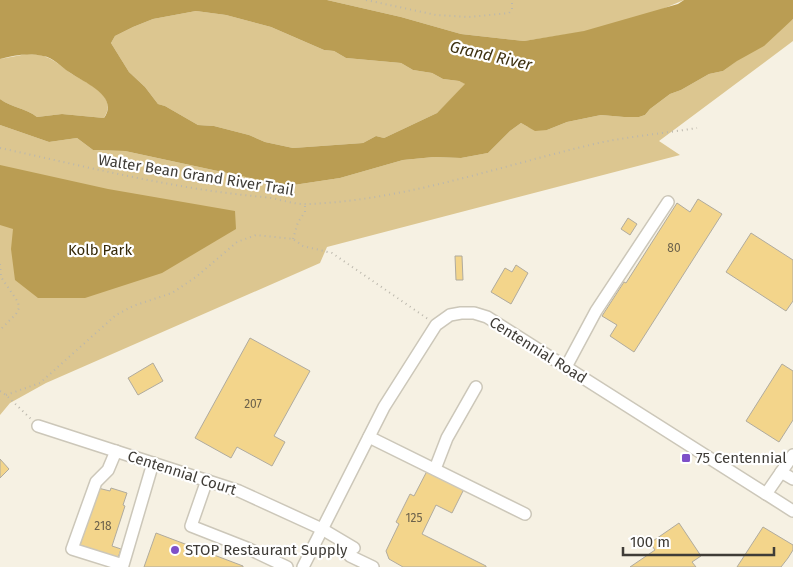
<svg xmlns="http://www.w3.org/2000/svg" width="793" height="567" font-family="'Fira Sans',sans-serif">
	<rect width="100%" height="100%" fill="#f6f1e3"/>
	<!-- green -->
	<g fill="#dcc690">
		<polygon points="327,0 684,0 622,26 524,41 461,34 401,17"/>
		<polygon points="196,11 226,15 271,27 324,50 334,51 346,58 401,63 413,70 432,73 443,79 459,81 466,84 437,113 384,138 376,136 363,143 293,148 265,142 249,135 214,126 198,125 165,106 158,104 145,87 129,72 111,43 115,36 133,27 153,19"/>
		<polygon points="793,19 793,41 659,141 680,155 327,247 320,263 46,383 10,403 0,415 0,125 49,142 77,138 93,150 125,151 287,186 340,178 403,160 434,157 461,158 488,153 510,131 521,123 528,127 547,130 567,122 601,115 624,117 639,117 645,115 650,109 670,94 681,90 709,74 723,71"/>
		<path d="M27,54C33,55 41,54 46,57C55,60 62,67 69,72C84,82 120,95 104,118L62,114L37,117C26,108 12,108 0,99V59Z"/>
	</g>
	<!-- water -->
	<g fill="#ba9d53" fill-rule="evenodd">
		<path d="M0,0H327L401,17L461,34L524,41L584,31L678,4L684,0H793V19L764,46L737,61L723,71L709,74L681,90L670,94L650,109L645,115L639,117H624L601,115L567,122L547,130L535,131L521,123L510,131L488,153L461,158L434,157L403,160L340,178L287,186L125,151L93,150L77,138L49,142L0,125V99C12,108 26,108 37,117L62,114L104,118C120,96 83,82 69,72C61,67 53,57 43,56C29,53 14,55 0,59ZM196,11L226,15L271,27L324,50L334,51L346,58L401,63L413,70L432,73L443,79L459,81L465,84L437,113L384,138L376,136L363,143L293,148L265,142L249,135L214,126L198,125L165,106L158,104L145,87L129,72L111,43L115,36L133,27L153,19Z"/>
		<polygon points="0,165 108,189 235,211 236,229 162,273 85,298 38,298 15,280 11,249 13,229 0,225"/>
	</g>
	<!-- building -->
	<g fill="#f3d58b" stroke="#b0ab9e">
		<polygon points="698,199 722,214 634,352 610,336 617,325 602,316 624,282 626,283 677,203 690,212"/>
		<polygon points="628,218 637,224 630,235 621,229"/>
		<polygon points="751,233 793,260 793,301 786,311 726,272"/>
		<polygon points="455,256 462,256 463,280 456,280"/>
		<polygon points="516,265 528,273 511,304 491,292 505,268 512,272"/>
		<polygon points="250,338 310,371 274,436 285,442 272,466 237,447 231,458 195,438"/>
		<polygon points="153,363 163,381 138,395 128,378"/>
		<polygon points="782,364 793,371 793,420 779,442 746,421"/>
		<polygon points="0,459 9,469 0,478"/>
		<polygon points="427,471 464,489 452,513 436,505 422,534 486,566 486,567 403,567 389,559 386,551 399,524 396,522 410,494 414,496"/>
		<polygon points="98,488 110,491 111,488 127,493 123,505 125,506 112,546 121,549 118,558 80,545"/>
		<polygon points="679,523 701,556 692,562 696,567 630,567 655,550 650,543"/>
		<polygon points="763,527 793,545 793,550 788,558 781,567 737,567"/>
		<polygon points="156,533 243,566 243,567 144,567"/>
	</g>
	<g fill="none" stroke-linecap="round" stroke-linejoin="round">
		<defs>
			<g id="minor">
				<polyline points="566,367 596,311 668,202"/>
				<polyline points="38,426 239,491 322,529 354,548"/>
				<polyline points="369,437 525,514"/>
				<polyline points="116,451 108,470 96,482 72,549 123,565 153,463"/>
				<polyline points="435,469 447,438 476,387"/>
				<polyline points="781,472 793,479"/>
				<polyline points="207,480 191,526 247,548 287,567"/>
				<polyline points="766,494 793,455"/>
				<polyline points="350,556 373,567"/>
				<polyline points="303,567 384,407 436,325 450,315 461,313 474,313 487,317 793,511"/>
			</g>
		</defs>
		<!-- minor casing -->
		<use href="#minor" stroke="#ccc7b9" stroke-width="14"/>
		<!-- path -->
		<g stroke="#bbb7ac" stroke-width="2" stroke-dasharray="1 4" stroke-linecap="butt">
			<polyline points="366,0 436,15 469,17 509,13 512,10 512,0"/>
			<path d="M0,148C88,167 174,189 263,197C278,198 293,205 308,204C409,200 505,164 603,142C634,136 666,133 697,128"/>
			<polyline points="293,239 298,222 305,212 305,204"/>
			<polyline points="0,264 1,277 18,302 19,308 16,314 0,330"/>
			<polyline points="0,391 6,395 31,419"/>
			<polyline points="6,395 40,383 116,315 133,306 172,293 196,277 237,242 256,235 293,239 303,246 332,253 428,319"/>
		</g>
		<!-- minor -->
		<use href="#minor" stroke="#fff" stroke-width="11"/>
	</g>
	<!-- markers -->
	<g fill="#7e50c8" stroke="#fff" stroke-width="2">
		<rect x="681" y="453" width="10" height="10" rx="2.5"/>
		<circle cx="175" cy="550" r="5"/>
	</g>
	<g text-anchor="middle" stroke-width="4.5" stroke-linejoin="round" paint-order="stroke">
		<!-- number labels -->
		<g font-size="12" fill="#6c624c">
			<text x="674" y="252">80</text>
			<text x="253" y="408">207</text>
			<text x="414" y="522">125</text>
			<text x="103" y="530">218</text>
		</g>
		<!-- street labels -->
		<g font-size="15" fill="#3f3c37" stroke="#fff">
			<text transform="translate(196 175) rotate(9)" y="5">Walter Bean Grand River Trail</text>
			<text transform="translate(538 350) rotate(32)" y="5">Centennial Road</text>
			<text transform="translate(182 473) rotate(18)" y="5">Centennial Court</text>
		</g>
		<!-- park labels -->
		<g font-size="15" fill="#372a09" stroke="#fff">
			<text x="100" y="255">Kolb Park</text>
		</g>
		<!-- poi labels -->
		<g font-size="15" fill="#3f3c37" stroke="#fff" text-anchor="start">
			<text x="696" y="463">75 Centennial</text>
			<text x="185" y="555">STOP Restaurant Supply</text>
		</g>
		<!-- water labels -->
		<g font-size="16" font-style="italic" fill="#3f3212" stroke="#fff">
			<text transform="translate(491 55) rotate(13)" y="6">Grand River</text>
		</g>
	</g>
	<!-- scale -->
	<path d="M623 547v8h151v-8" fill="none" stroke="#3f3c37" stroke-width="2.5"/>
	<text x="630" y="547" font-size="15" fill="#3f3c37" stroke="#ffffff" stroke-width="4" paint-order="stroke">100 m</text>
</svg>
